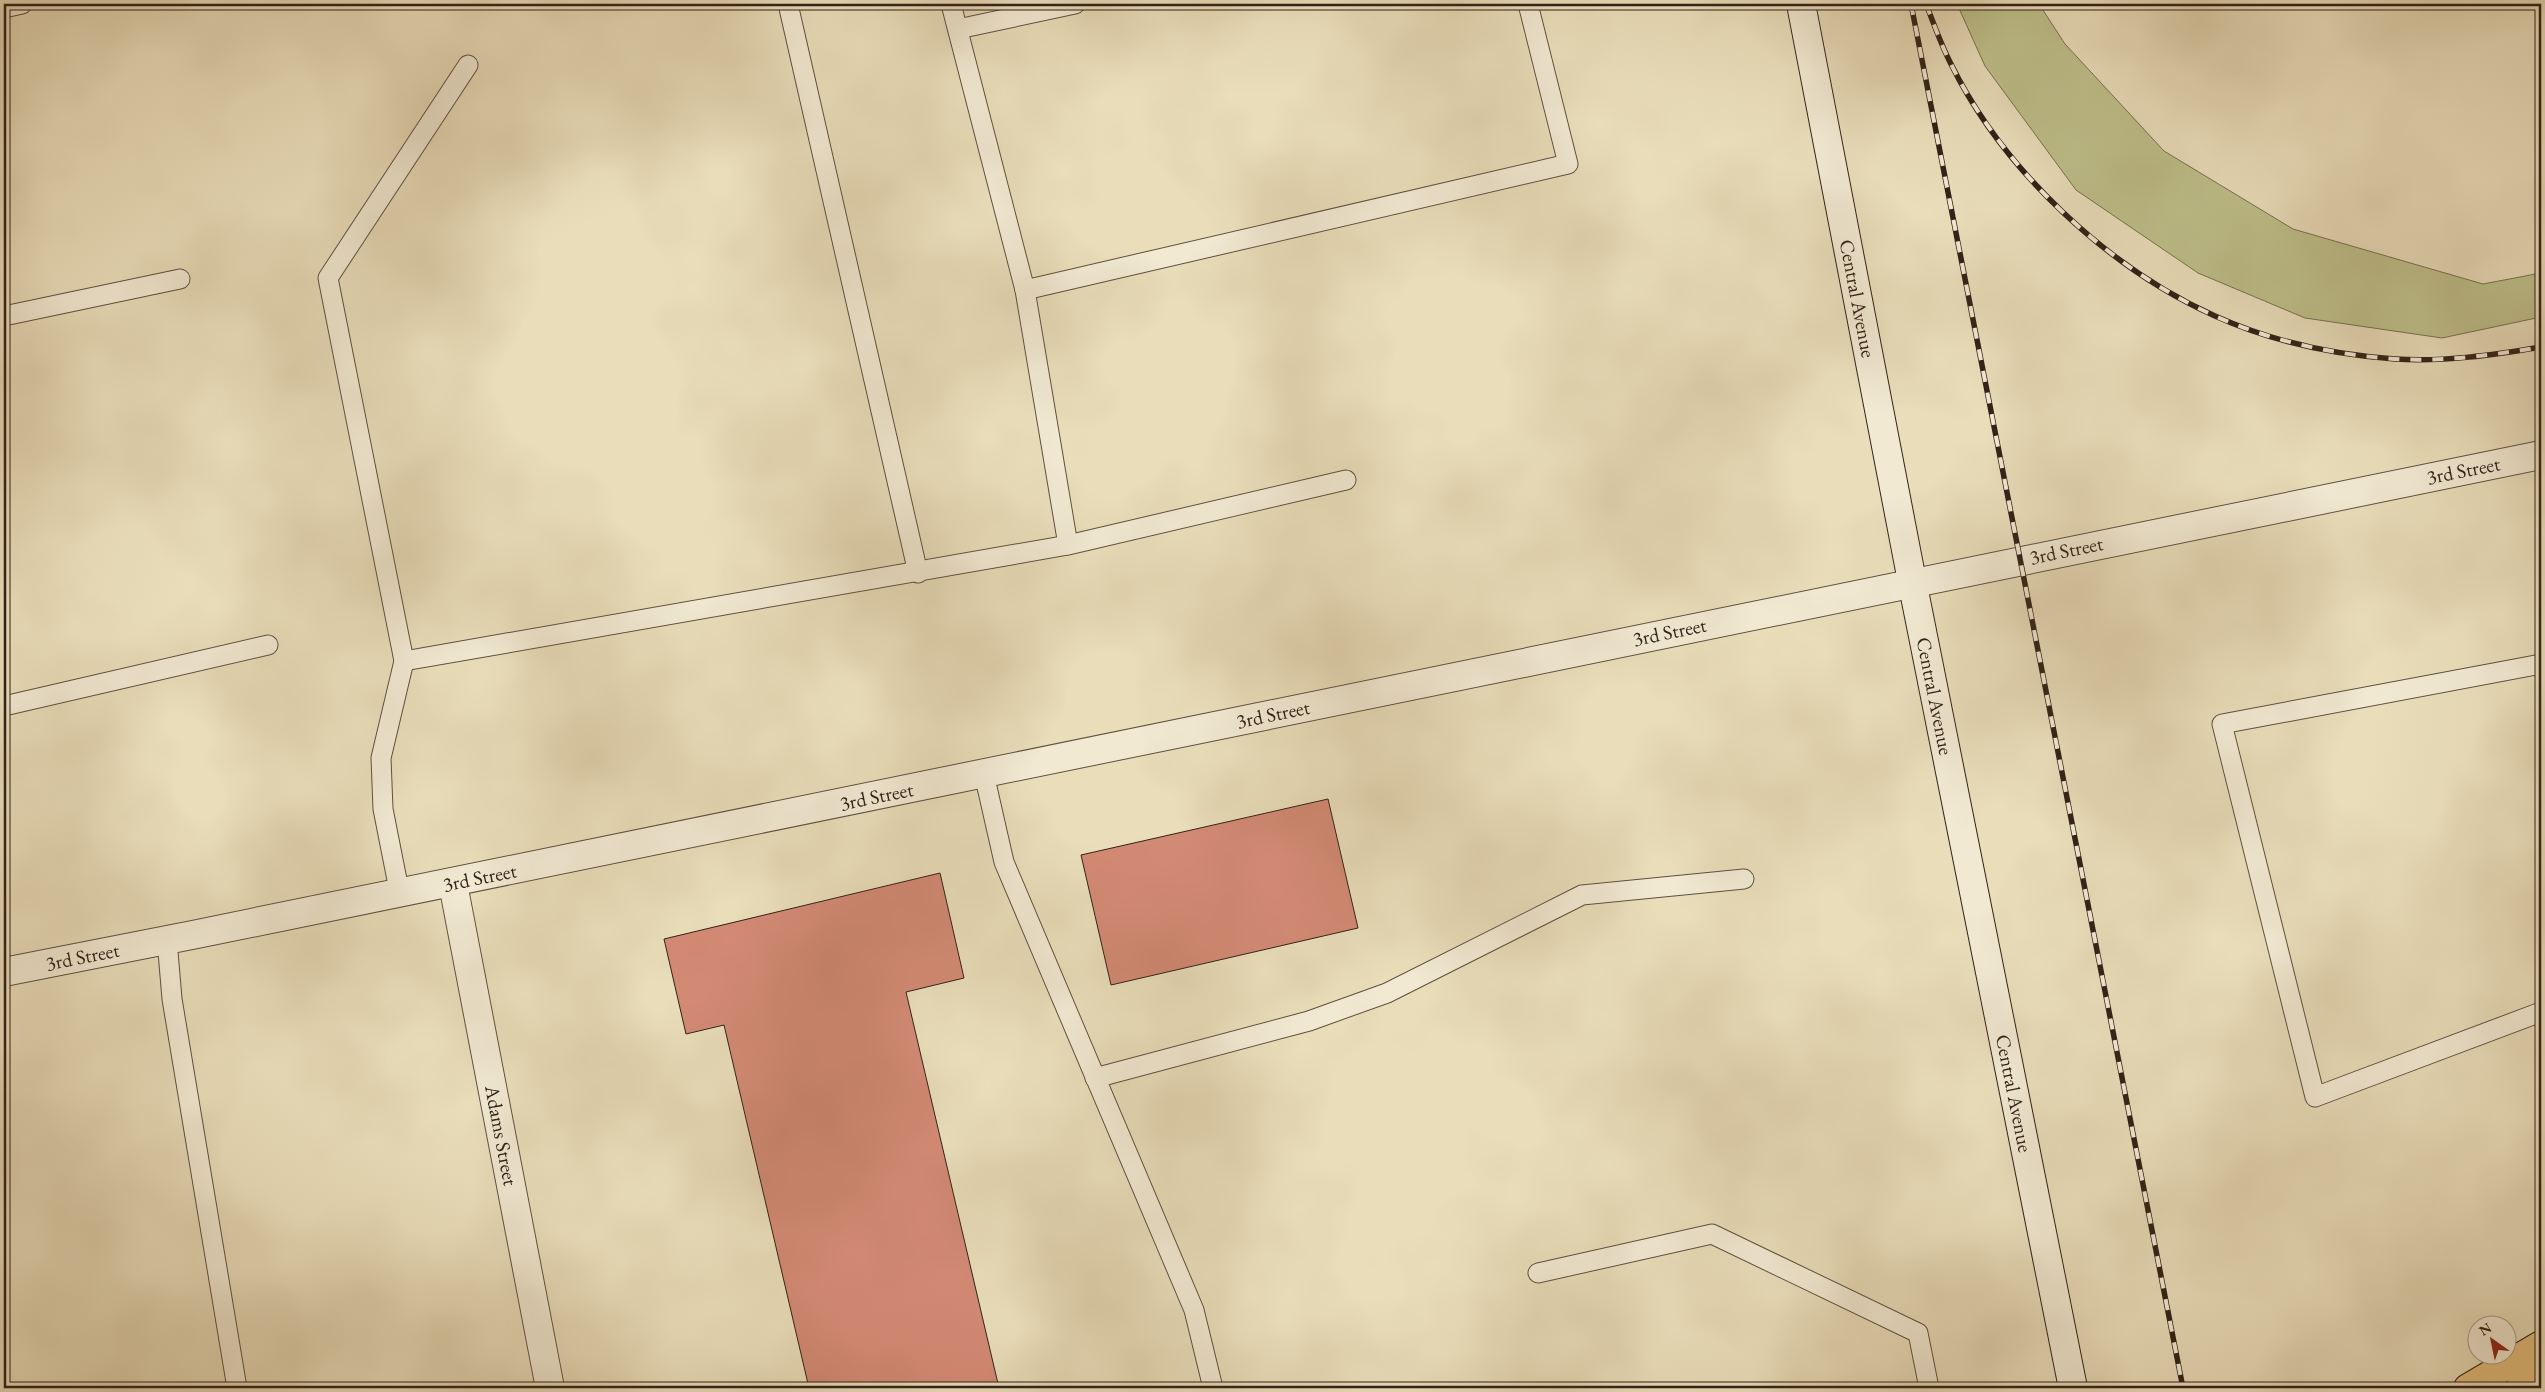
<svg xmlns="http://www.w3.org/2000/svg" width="2545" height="1392" font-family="'EB Garamond',serif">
	<rect width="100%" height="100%" fill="#e9ddba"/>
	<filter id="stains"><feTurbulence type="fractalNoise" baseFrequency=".004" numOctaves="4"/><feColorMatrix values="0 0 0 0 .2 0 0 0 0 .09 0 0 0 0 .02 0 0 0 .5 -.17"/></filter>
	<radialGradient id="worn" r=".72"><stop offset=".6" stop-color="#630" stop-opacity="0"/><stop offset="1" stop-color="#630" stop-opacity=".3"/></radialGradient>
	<!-- green -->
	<polygon fill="#bebf8b" stroke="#787052" points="1957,4 2039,4 2065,44 2164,151 2293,229 2483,284 2541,273 2541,317 2442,338 2305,318 2198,273 2076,190 1985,66"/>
	<!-- building -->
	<g fill="#d38a75" stroke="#322118">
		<polygon points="1328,799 1358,928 1111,985 1081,855"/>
		<polygon points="940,873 964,978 906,992 999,1388 809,1388 724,1025 686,1034 664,939"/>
		<polygon points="1879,1384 1880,1388 1863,1388"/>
	</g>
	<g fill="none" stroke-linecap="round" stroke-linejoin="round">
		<defs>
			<g id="lane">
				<polyline points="788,4 918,573"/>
				<polyline points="951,4 1025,290 1068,545 1346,480"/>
				<polyline points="4,8 22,4"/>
				<polyline points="958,29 1075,4"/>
				<polyline points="1025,290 1568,164 1528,4"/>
				<polyline points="4,316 180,279"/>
				<polyline points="404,661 1068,545"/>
				<polyline points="2541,664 2222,724 2315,1097 2541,1012"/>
				<polyline points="4,706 268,645"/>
				<polyline points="984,774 1004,862 1194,1310 1213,1388"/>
				<polyline points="400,895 383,809 381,758 404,661 328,278 468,65"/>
				<polyline points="167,940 172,999 237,1388"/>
				<polyline points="1095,1078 1309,1021 1387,993 1582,895 1744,879"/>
				<polyline points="1538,1273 1712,1234 1918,1333 1929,1388"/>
			</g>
			<g id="street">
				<path id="s1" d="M453,884L550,1388"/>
				<path id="s2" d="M4,972C851,807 1694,622 2541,455"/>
			</g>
			<g id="secondary">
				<path id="s3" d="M1801,4L1912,581L2073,1388"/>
			</g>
			<g id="highway">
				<polyline points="2468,1388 2541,1345"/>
				<polyline points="2520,1388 2541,1375"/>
			</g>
		</defs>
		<!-- lane casing -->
		<use href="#lane" stroke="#605040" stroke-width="21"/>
		<!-- street casing -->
		<use href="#street" stroke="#605040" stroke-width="30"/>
		<!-- secondary casing -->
		<use href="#secondary" stroke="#322118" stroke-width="30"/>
		<!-- highway casing -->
		<use href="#highway" stroke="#322118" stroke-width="30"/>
		<!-- lane -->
		<use href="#lane" stroke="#f1e9d2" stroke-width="19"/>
		<!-- street -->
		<use href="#street" stroke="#f1e9d2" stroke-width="28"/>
		<!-- secondary -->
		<use href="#secondary" stroke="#f1e9d2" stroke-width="28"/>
		<!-- highway -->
		<use href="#highway" stroke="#e4be7d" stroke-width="28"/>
		<defs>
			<g id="rail">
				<polyline points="1911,4 2183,1388"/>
				<path d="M1926,4C1934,24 1941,45 1951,64C2003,170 2108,268 2215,316C2271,341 2335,355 2395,359C2445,362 2493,355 2541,347"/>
			</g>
		</defs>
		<!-- rail casing -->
		<use href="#rail" stroke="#322118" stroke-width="5.5"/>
		<!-- rail -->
		<use href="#rail" stroke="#f1e9d2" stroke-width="4" stroke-dasharray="11" stroke-linecap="butt"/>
	</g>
	<g text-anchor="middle" stroke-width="4" stroke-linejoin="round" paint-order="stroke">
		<!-- street labels -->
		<g font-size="20" fill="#322118" stroke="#f1e9d2">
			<text dy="7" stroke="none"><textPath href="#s3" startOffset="300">Central Avenue</textPath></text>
			<text dy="7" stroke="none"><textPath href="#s2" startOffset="2510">3rd Street</textPath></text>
			<text dy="7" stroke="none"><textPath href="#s2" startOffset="2105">3rd Street</textPath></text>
			<text dy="7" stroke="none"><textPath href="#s2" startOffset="1700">3rd Street</textPath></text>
			<text dy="7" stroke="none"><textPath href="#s3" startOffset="705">Central Avenue</textPath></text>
			<text dy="7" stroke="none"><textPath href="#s2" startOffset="1295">3rd Street</textPath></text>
			<text dy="7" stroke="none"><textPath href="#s2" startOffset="890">3rd Street</textPath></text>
			<text dy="7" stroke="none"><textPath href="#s2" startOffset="485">3rd Street</textPath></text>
			<text dy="7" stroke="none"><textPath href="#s2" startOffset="80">3rd Street</textPath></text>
			<text dy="7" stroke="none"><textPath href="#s3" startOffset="1110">Central Avenue</textPath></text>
			<text dy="7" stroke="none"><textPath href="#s1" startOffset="256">Adams Street</textPath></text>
		</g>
	</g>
	<!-- margin -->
	<rect width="2545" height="1392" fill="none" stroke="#e9ddba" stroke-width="20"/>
	<rect x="5" y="5" width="2535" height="1382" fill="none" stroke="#322118" stroke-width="2.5"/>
	<rect x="10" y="10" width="2525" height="1372" fill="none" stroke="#322118"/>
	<!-- north arrow -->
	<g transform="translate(2492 1340) rotate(327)"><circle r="24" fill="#f1e9d2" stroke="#a59988"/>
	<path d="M0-4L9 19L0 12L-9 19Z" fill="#8f2418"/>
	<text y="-8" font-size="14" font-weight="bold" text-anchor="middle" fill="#322118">N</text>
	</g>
	<rect width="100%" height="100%" filter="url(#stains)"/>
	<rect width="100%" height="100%" fill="url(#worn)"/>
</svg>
